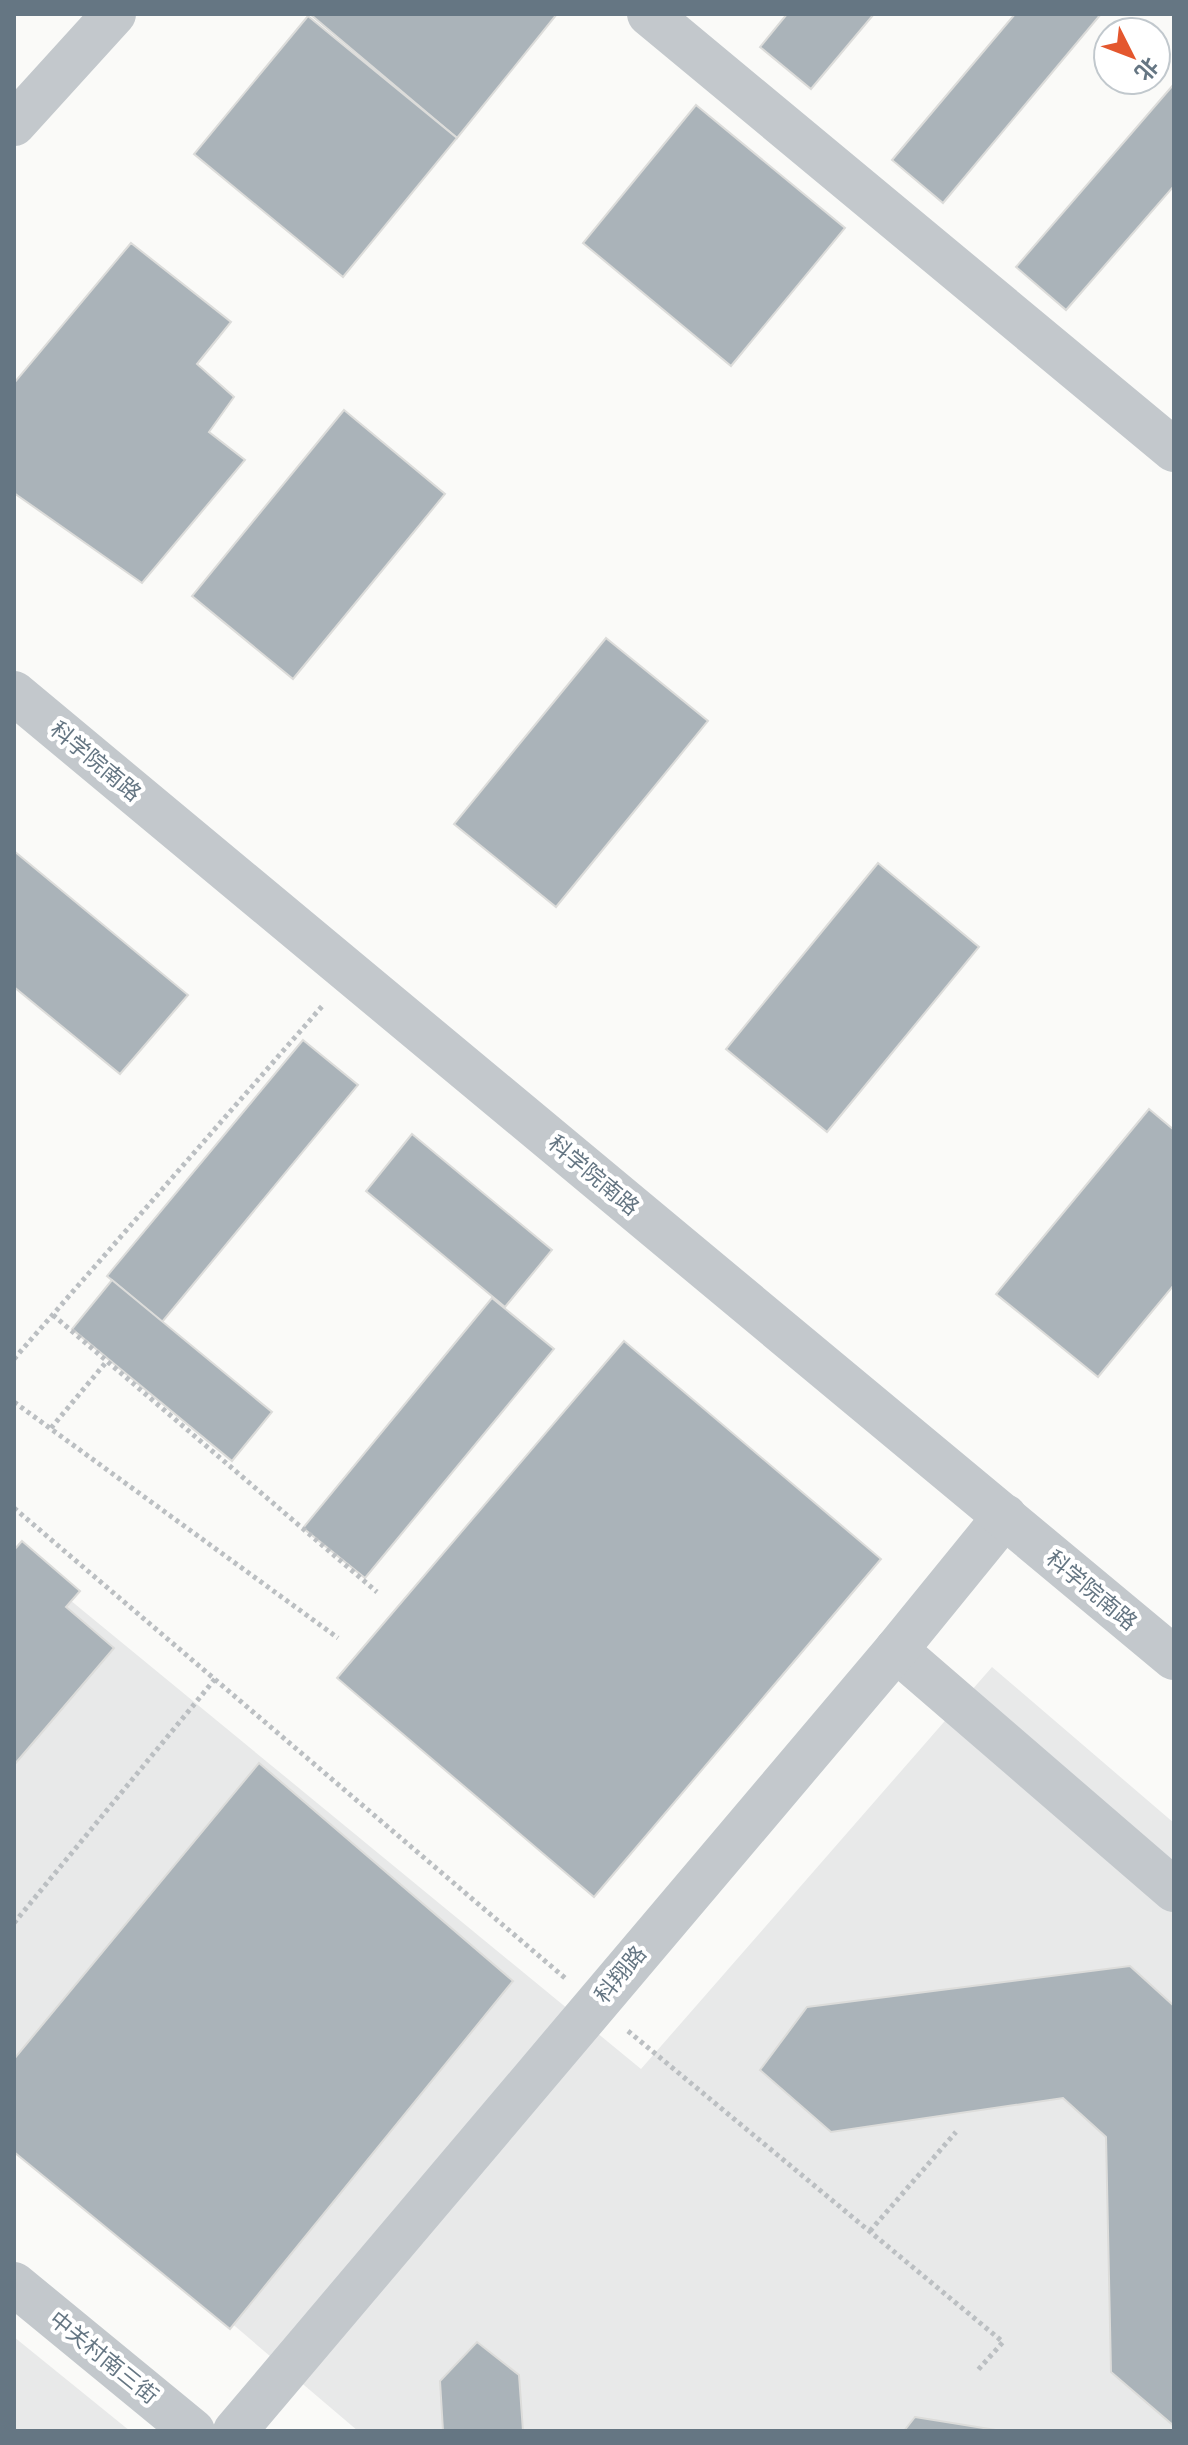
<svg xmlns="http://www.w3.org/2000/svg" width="1188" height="2445" font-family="'Space Grotesk','Noto Sans SC',sans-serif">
	<rect width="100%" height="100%" fill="#fafaf8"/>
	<!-- built -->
	<g fill="#e8e9e9">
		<polygon points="14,1554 641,2069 992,1667 1174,1823 1174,2431 358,2431 14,2138"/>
		<polygon points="14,2337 130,2431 14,2431"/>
	</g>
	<!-- building -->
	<g fill="#aab3b9" stroke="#dcdcda" stroke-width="2">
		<polygon points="310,14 557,14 457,138"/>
		<polygon points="787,14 874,14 811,89 760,47"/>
		<polygon points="1015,14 1101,14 943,203 892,160"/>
		<polygon points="308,16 457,138 343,277 194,154"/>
		<polygon points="1174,84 1174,186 1066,310 1016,267"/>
		<polygon points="696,105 845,228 731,366 583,243"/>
		<polygon points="131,243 231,322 197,364 234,397 209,432 245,460 142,583 14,493 14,383"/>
		<polygon points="344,410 445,494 293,679 192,596"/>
		<polygon points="606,638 708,721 556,907 454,824"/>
		<polygon points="14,851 188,995 120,1074 14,987"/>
		<polygon points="878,863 979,947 827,1132 726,1049"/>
		<polygon points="303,1040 358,1085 162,1322 107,1276"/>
		<polygon points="1149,1109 1174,1130 1174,1285 1098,1377 996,1294"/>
		<polygon points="412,1134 552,1250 505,1307 366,1191"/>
		<polygon points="112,1280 272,1412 232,1461 72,1329"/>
		<polygon points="492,1298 554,1349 365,1578 303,1528"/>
		<polygon points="624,1341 881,1559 594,1897 337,1678"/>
		<polygon points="22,1541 80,1591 66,1607 114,1648 14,1765 14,1550"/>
		<polygon points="259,1763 513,1981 230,2329 14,2152 14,2059"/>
		<polygon points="1130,1966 1174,2006 1174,2426 1111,2372 1106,2137 1063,2098 831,2132 760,2070 807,2007"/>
		<polygon points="477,2342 519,2375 523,2431 443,2431 440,2381"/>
		<polygon points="915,2417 1002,2431 904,2431"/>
	</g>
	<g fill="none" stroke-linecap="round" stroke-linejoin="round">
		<!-- path -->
		<g stroke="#bbbfc2" stroke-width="5" stroke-dasharray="4 4" stroke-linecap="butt">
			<polyline points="53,1315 377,1592"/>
			<polyline points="14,1359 324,1004"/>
			<polyline points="14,1402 338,1638"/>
			<polyline points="51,1428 107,1361"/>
			<polyline points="14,1508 565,1978"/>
			<polyline points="14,1923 215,1679"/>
			<polyline points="628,2031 1003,2342 977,2371"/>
			<polyline points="870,2231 956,2132"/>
		</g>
		<!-- minor -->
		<g stroke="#c3c8cc" stroke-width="44">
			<polyline points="649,14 1174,450"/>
			<polyline points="896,1650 1174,1890"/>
			<polyline points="235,2431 896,1650 1005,1516"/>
		</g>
		<!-- tertiary -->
		<g stroke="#c3c8cc" stroke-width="44">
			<polyline points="14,124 114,14"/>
			<polyline points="14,693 1174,1658"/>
			<polyline points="14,2284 193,2431"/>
		</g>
	</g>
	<g text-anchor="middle" stroke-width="8" stroke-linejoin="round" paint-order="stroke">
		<!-- street labels -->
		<g font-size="22" fill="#657683" stroke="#fff">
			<text transform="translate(96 761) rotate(40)" y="8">科学院南路</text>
			<text transform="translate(594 1175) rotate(40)" y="8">科学院南路</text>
			<text transform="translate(1092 1590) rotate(40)" y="8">科学院南路</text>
			<text transform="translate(620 1974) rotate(-50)" y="8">科翔路</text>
			<text transform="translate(104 2357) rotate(39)" y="8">中关村南三街</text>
		</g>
	</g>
	<!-- border -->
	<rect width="1188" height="2445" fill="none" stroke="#657683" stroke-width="32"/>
	<!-- north arrow -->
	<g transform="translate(1132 56) rotate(132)"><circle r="38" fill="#ffffff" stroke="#c1c8cd" stroke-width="2"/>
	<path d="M0-6L14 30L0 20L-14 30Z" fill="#e4572e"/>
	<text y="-12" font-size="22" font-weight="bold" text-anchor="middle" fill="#657683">北</text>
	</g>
</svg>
